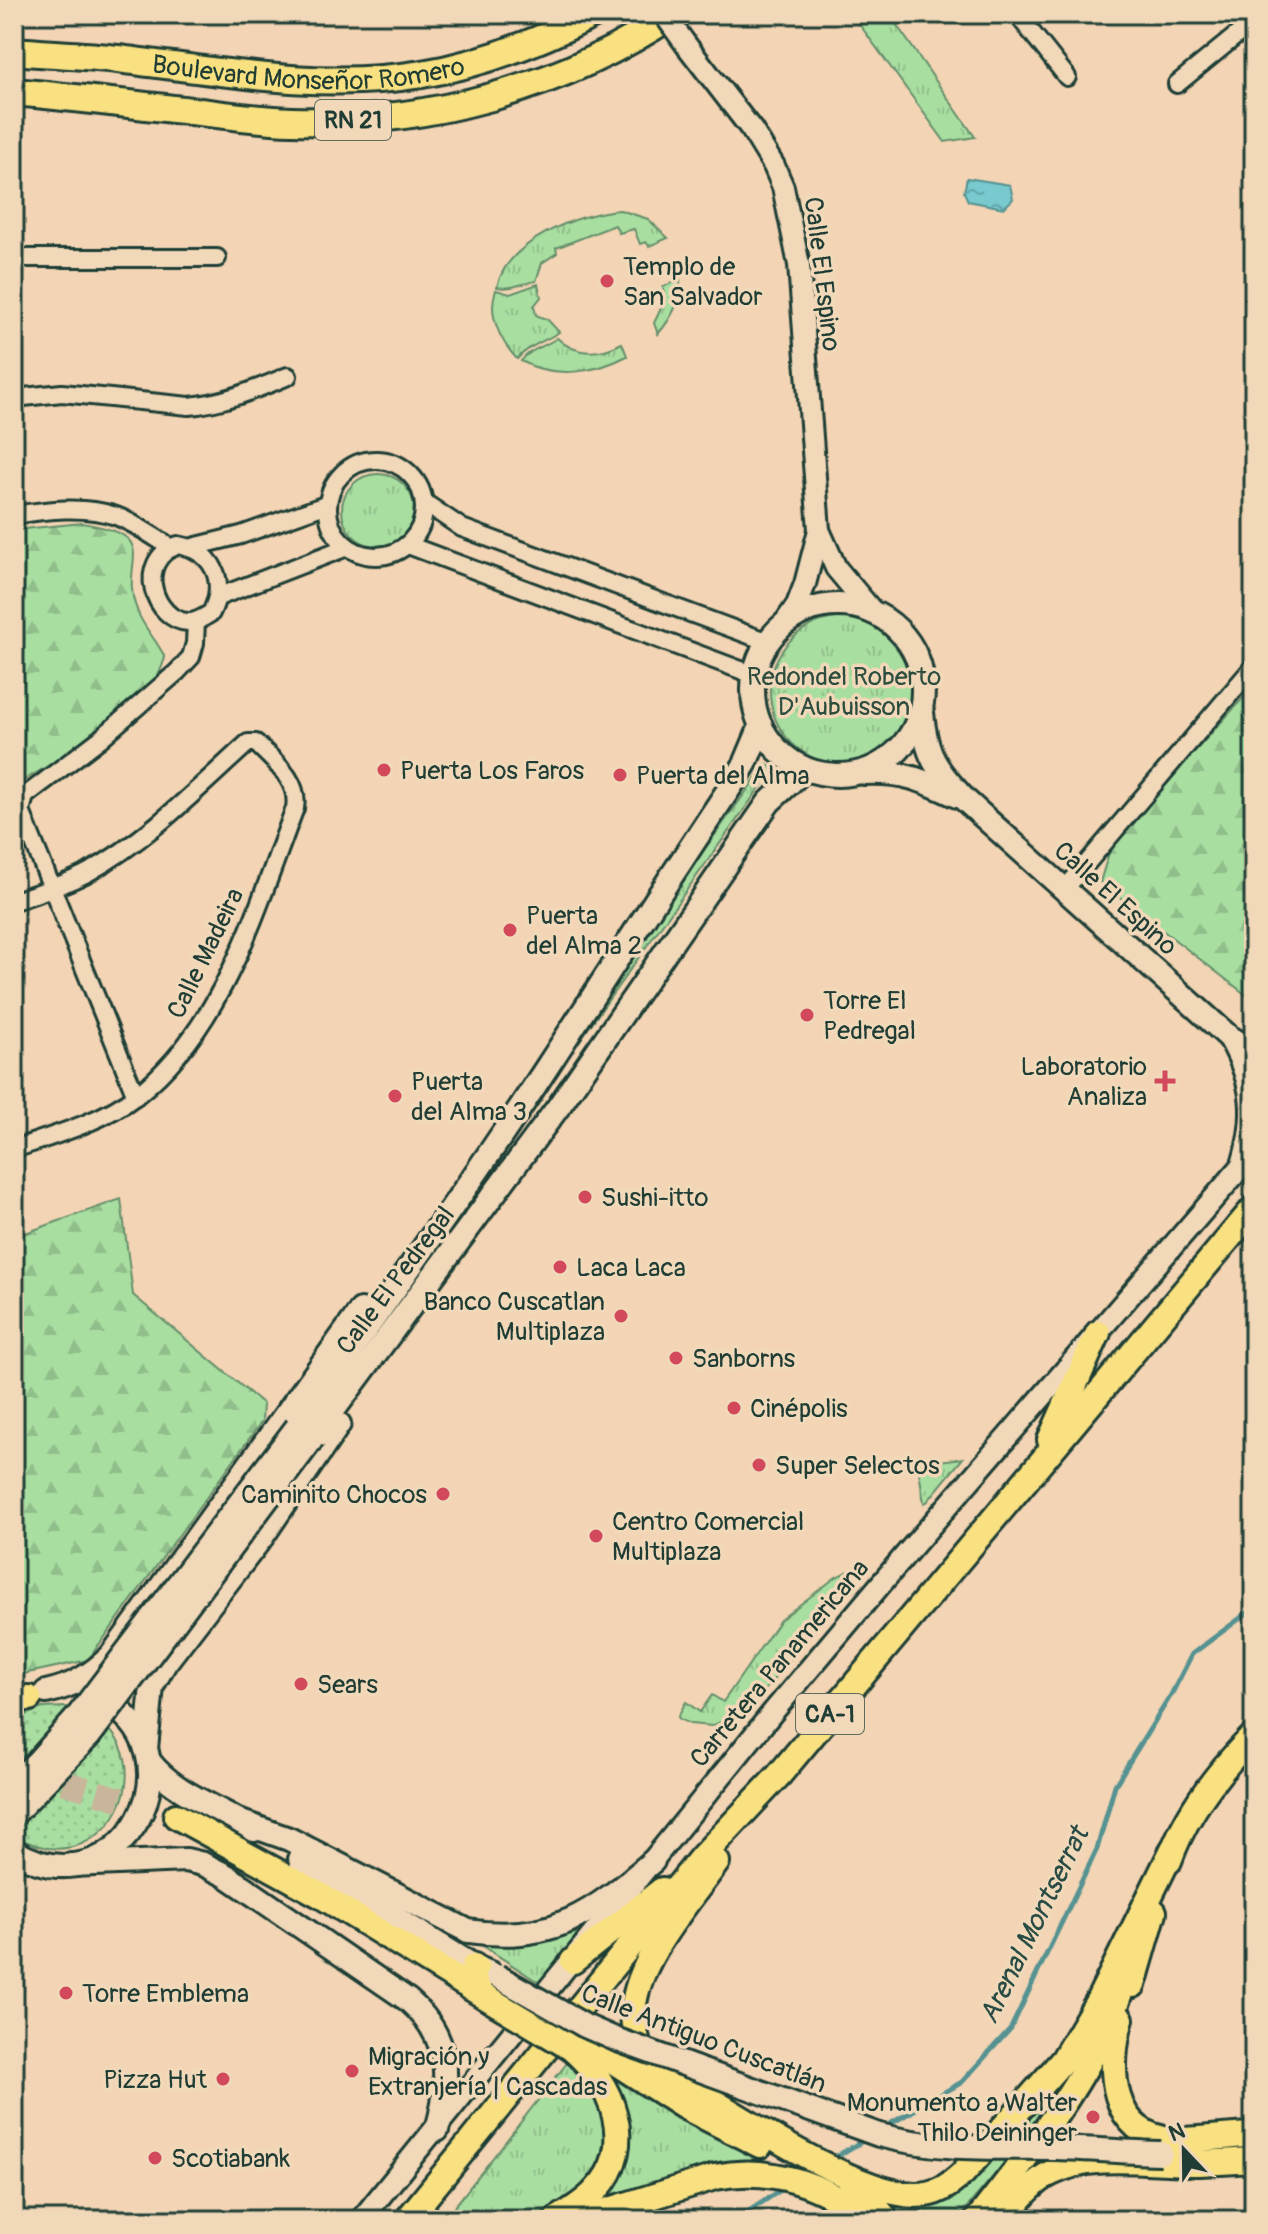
<svg xmlns="http://www.w3.org/2000/svg" width="1268" height="2234" font-family="Pangolin,sans-serif">
	<defs>
		<pattern id="grass-tufts" width="24" height="20" patternUnits="userSpaceOnUse" patternTransform="scale(2)"><rect width="24" height="20" fill="#a9dea1"/><path d="M3 7l-1-3M5 7V3M7 7l1-3M15 17l-1-3M17 17v-4M19 17l1-3" fill="none" stroke="#91bf8b"/></pattern>
		<pattern id="forest-firs" width="22" height="20" patternUnits="userSpaceOnUse" patternTransform="scale(2)"><rect width="22" height="20" fill="#a9dea1"/><path d="M5 1l3.5 6h-7zM16 11l3.5 6h-7z" fill="#91bf8b"/></pattern>
		<pattern id="garden-dots" width="8" height="8" patternUnits="userSpaceOnUse" patternTransform="scale(2)"><rect width="8" height="8" fill="#a9dea1"/><path d="M2 2h.1M6 6h.1" fill="none" stroke="#91bf8b" stroke-width="1.8" stroke-linecap="round"/></pattern>
		<pattern id="water-ripples" width="26" height="14" patternUnits="userSpaceOnUse" patternTransform="scale(2)"><rect width="26" height="14" fill="#78cacf"/><path d="M2 4q2-2 4 0t4 0M15 11q2-2 4 0t4 0" fill="none" stroke="#62a5a9"/></pattern>
	</defs>
	<rect width="100%" height="100%" fill="#f3d4b4"/>
	<filter id="ink" filterUnits="userSpaceOnUse"><feTurbulence type="fractalNoise" baseFrequency=".0125" numOctaves="2"/><feDisplacementMap in="SourceGraphic" scale="16" xChannelSelector="R" yChannelSelector="G"/><feConvolveMatrix kernelMatrix="1 2 1 2 8 2 1 2 1" color-interpolation-filters="sRGB"/></filter>
	<g filter="url(#ink)">
		<!-- grass -->
		<g fill="url(#grass-tufts)" stroke="#648e6a" stroke-width="2">
			<polygon points="852,14 889,14 975,137 945,142"/>
			<path d="M620,210L648,219L668,238L649,246L646,242L640,244L634,229L619,233L615,225L556,248L557,253L542,263L536,281C522,283 511,290 497,287C507,241 579,213 620,210Z"/>
			<path d="M680,279C682,300 671,319 658,334L654,323L665,300L663,287Z"/>
			<path d="M538,284L541,297L534,306L536,315L548,320L559,332C544,342 529,345 517,359C500,341 487,314 496,290L510,294Z"/>
			<path d="M557,338C576,356 600,355 622,343L627,356C595,373 554,379 521,361C531,348 545,347 557,338Z"/>
			<circle cx="378" cy="510" r="36"/>
			<circle cx="843" cy="691" r="73"/>
			<polygon points="766,764 773,769 123,1681 110,1673"/>
			<polygon points="925,1458 939,1461 963,1458 927,1502 924,1503 918,1465 920,1459"/>
			<polygon points="857,1567 859,1572 855,1581 749,1709 712,1726 690,1724 679,1719 678,1716 686,1702 700,1712 712,1695 723,1702 780,1620 836,1577"/>
			<polygon points="584,1932 541,1984 477,1942 526,1942"/>
			<path d="M594,2061L699,2128L765,2160C707,2162 650,2190 595,2209L618,2161Z"/>
			<polygon points="567,2063 584,2074 597,2089 609,2141 596,2182 546,2215 533,2220 444,2220"/>
			<polygon points="1053,2095 1057,2095 1038,2124 956,2220 899,2220 880,2197 905,2200 1008,2137"/>
		</g>
		<!-- forest -->
		<g fill="url(#forest-firs)" stroke="#648e6a" stroke-width="2">
			<path d="M82,523C167,537 117,561 137,610C143,628 158,641 165,658L158,677L63,757L14,786V530Z"/>
			<polygon points="1254,686 1254,1001 1100,882 1112,843"/>
			<polygon points="121,1199 133,1295 263,1404 262,1421 88,1660 14,1676 14,1237"/>
		</g>
		<!-- garden -->
		<path fill="url(#garden-dots)" stroke="#648e6a" stroke-width="2" d="M66,1707C181,1732 115,1896 14,1835V1720L42,1708Z"/>
		<!-- water -->
		<polygon fill="url(#water-ripples)" stroke="#549291" stroke-width="2" points="967,178 1010,185 1013,199 1004,208 968,201 964,192"/>
		<g fill="none" stroke-linecap="round" stroke-linejoin="round">
			<!-- stream -->
			<g stroke="#549291" stroke-width="5">
				<polyline points="885,2127 962,2082 1011,2028 1097,1849 1115,1785 1171,1695 1192,1654 1254,1608"/>
				<polyline points="830,2160 866,2139"/>
				<polyline points="735,2220 784,2188"/>
			</g>
			<!-- primary-tunnel -->
			<polyline stroke="#c9b69a" stroke-width="24" stroke-dasharray="24 12" stroke-linecap="butt" points="28,1775 46,1777 176,1816"/>
			<defs>
				<g id="minor">
					<polyline points="1017,14 1067,77"/>
					<polyline points="1177,84 1254,21"/>
					<polyline points="14,258 217,258"/>
					<path d="M14,398L62,393L189,406C225,403 256,389 288,376"/>
					<circle cx="376" cy="508" r="48"/>
					<polyline points="425,503 462,528 768,642"/>
					<path d="M14,515C46,510 84,505 116,516C135,523 154,537 172,548"/>
					<path d="M178,545C214,551 227,581 211,613C204,617 196,623 188,622C155,621 133,561 178,545Z"/>
					<polyline points="408,545 754,675"/>
					<polyline points="193,547 241,535 328,504"/>
					<polyline points="218,597 347,547"/>
					<polyline points="1065,889 1254,666"/>
					<path d="M14,901C40,892 65,885 89,872C149,839 198,788 248,743H256C273,761 300,780 295,808C257,907 224,1027 137,1095C102,1122 55,1135 14,1149"/>
					<polyline points="136,1096 21,811 25,796 100,739 177,672 191,657 195,643 196,621"/>
				</g>
				<g id="tertiary">
					<polyline points="687,46 752,130 774,166 783,187 799,265 819,530 805,584 797,605 784,624"/>
					<polyline points="819,530 836,568 872,611"/>
					<polyline points="361,2220 773,1712 907,1553 1254,1152"/>
				</g>
				<g id="secondary">
					<circle cx="838" cy="690" r="85"/>
					<path d="M922,712C926,757 935,767 965,800L1229,1037L1254,1051"/>
					<path d="M864,773C902,771 923,780 957,796"/>
					<path d="M1230,1038C1255,1083 1258,1116 1243,1165"/>
					<path d="M297,1427C382,1306 469,1187 549,1064C611,969 672,874 735,780L745,764L761,726"/>
					<polyline points="313,1438 559,1106 769,802 805,769"/>
					<path d="M46,1692C74,1686 91,1675 111,1656L361,1310"/>
					<polyline points="146,1749 152,1686 165,1663 262,1537 339,1424"/>
					<path d="M149,1761C175,1795 220,1807 254,1830"/>
					<path d="M244,1823L289,1839L468,1931C552,1944 593,1913 653,1861"/>
					<path d="M14,1851C121,1916 211,1751 97,1697"/>
					<polyline points="300,1859 474,1966 490,1973"/>
					<path d="M72,1865L186,1860L203,1864L227,1876L408,2000C451,2037 451,2079 437,2130"/>
				</g>
				<g id="primary">
					<polyline points="1050,1440 1098,1333"/>
					<polyline points="14,1699 29,1698"/>
					<polyline points="176,1816 320,1895 484,1996"/>
					<path d="M1169,1861C1186,1813 1218,1771 1254,1735"/>
					<path d="M717,1862C687,1905 626,1970 634,2025C636,2038 641,2055 650,2064C667,2078 689,2088 708,2098C757,2128 860,2194 915,2195C936,2195 949,2186 963,2173L1063,2060L1099,1999L1173,1849"/>
					<polyline points="573,1961 662,1890"/>
					<polyline points="474,1966 491,1985"/>
					<polyline points="1133,1985 1154,1912"/>
					<path d="M1121,2019C1107,2066 1109,2137 1174,2140C1200,2141 1228,2135 1254,2135"/>
					<polyline points="577,2038 683,2106 760,2145"/>
					<polyline points="851,2187 871,2201 887,2220"/>
					<polyline points="407,2220 701,1858 779,1775 1254,1208"/>
					<path d="M556,2220C570,2211 585,2203 596,2190C638,2146 612,2082 571,2048"/>
					<path d="M578,2220L715,2177C768,2166 825,2183 866,2220"/>
					<path d="M977,2220C1024,2161 1076,2093 1108,2025C1117,2006 1123,1986 1130,1967"/>
					<path d="M1003,2220C1017,2203 1031,2183 1051,2173C1094,2152 1147,2163 1192,2163C1213,2163 1233,2161 1254,2160"/>
				</g>
				<g id="trunk">
					<path id="s1" d="M14,51C48,54 83,55 118,59C217,71 321,91 422,74C482,64 539,42 594,14"/>
					<path d="M14,92C71,97 127,104 183,110C219,114 256,120 292,121C425,125 562,89 673,14"/>
				</g>
			</defs>
			<!-- minor casing -->
			<use href="#minor" stroke="#1f3d34" stroke-width="22"/>
			<!-- tertiary casing -->
			<use href="#tertiary" stroke="#1f3d34" stroke-width="26"/>
			<!-- secondary casing -->
			<use href="#secondary" stroke="#1f3d34" stroke-width="28"/>
			<!-- primary casing -->
			<use href="#primary" stroke="#1f3d34" stroke-width="30"/>
			<!-- trunk casing -->
			<use href="#trunk" stroke="#1f3d34" stroke-width="32"/>
			<!-- minor -->
			<use href="#minor" stroke="#f1d8b9" stroke-width="16"/>
			<!-- tertiary -->
			<use href="#tertiary" stroke="#f1d8b9" stroke-width="20"/>
			<!-- secondary -->
			<use href="#secondary" stroke="#f1d8b9" stroke-width="22"/>
			<!-- primary -->
			<use href="#primary" stroke="#f9e181" stroke-width="24"/>
			<!-- trunk -->
			<use href="#trunk" stroke="#f9e181" stroke-width="26"/>
			<defs>
				<polyline id="tertiary-bridge" points="664,14 687,46"/>
				<g id="secondary-bridge">
					<polyline points="14,1783 36,1763 78,1716 297,1427"/>
					<polyline points="14,1814 90,1735 313,1438"/>
					<path d="M497,1976L585,2026L615,2039L879,2135C941,2151 993,2147 1056,2148C1091,2149 1126,2152 1161,2153"/>
				</g>
				<polyline id="primary-bridge" points="484,1996 571,2048"/>
			</defs>
			<!-- tertiary-bridge casing -->
			<use href="#tertiary-bridge" stroke="#1f3d34" stroke-width="26" stroke-linecap="butt"/>
			<!-- secondary-bridge casing -->
			<use href="#secondary-bridge" stroke="#1f3d34" stroke-width="28" stroke-linecap="butt"/>
			<!-- primary-bridge casing -->
			<use href="#primary-bridge" stroke="#1f3d34" stroke-width="30" stroke-linecap="butt"/>
			<!-- tertiary-bridge -->
			<use href="#tertiary-bridge" stroke="#f1d8b9" stroke-width="20"/>
			<!-- secondary-bridge -->
			<use href="#secondary-bridge" stroke="#f1d8b9" stroke-width="22"/>
			<!-- primary-bridge -->
			<use href="#primary-bridge" stroke="#f9e181" stroke-width="24"/>
		</g>
	</g>
	<!-- markers -->
	<g fill="#d1495b" stroke="#f1d8b9" stroke-width="3">
		<circle cx="607" cy="281" r="8"/>
		<circle cx="384" cy="770" r="8"/>
		<circle cx="620" cy="775" r="8"/>
		<circle cx="510" cy="930" r="8"/>
		<circle cx="807" cy="1015" r="8"/>
		<path d="M1161 1069h8v8h8v8h-8v8h-8v-8h-8v-8h8z"/>
		<circle cx="395" cy="1096" r="8"/>
		<circle cx="585" cy="1197" r="8"/>
		<circle cx="560" cy="1267" r="8"/>
		<circle cx="621" cy="1316" r="8"/>
		<circle cx="676" cy="1358" r="8"/>
		<circle cx="734" cy="1408" r="8"/>
		<circle cx="759" cy="1465" r="8"/>
		<circle cx="443" cy="1494" r="8"/>
		<circle cx="596" cy="1536" r="8"/>
		<circle cx="301" cy="1684" r="8"/>
		<circle cx="66" cy="1993" r="8"/>
		<circle cx="352" cy="2071" r="8"/>
		<circle cx="223" cy="2079" r="8"/>
		<circle cx="1093" cy="2117" r="8"/>
		<circle cx="155" cy="2158" r="8"/>
	</g>
	<g text-anchor="middle" stroke-width="7" stroke-linejoin="round" paint-order="stroke">
		<!-- shield labels -->
		<g fill="#f1d8b9" stroke="#5e6c5c" stroke-width="2">
			<rect x="315" y="100" width="76" height="40" rx="6"/>
			<rect x="796" y="1694" width="68" height="40" rx="6"/>
		</g>
		<g font-size="24" font-weight="bold" fill="#1f3d34">
			<text x="353" y="128">RN 21</text>
			<text x="830" y="1722">CA-1</text>
		</g>
		<!-- street labels -->
		<g font-size="26" fill="#1f3d34" stroke="#f1d8b9">
			<text dy="9" stroke="none"><textPath href="#s1" startOffset="296">Boulevard Monseñor Romero</textPath></text>
			<text transform="translate(823 274) rotate(83)" y="9">Calle El Espino</text>
			<text transform="translate(1116 898) rotate(42)" y="9">Calle El Espino</text>
			<text transform="translate(205 953) rotate(-64)" y="9">Calle Madeira</text>
			<text transform="translate(395 1280) rotate(-53)" y="9">Calle El Pedregal</text>
			<text transform="translate(779 1663) rotate(-50)" y="9">Carretera Panamericana</text>
			<text transform="translate(704 2038) rotate(21)" y="9">Calle Antiguo Cuscatlán</text>
		</g>
		<!-- poi labels -->
		<g font-size="26" fill="#1f3d34" stroke="#f1d8b9" text-anchor="start">
			<text x="623" y="275">Templo de<tspan x="623" dy="30">San Salvador</tspan></text>
			<text x="400" y="779">Puerta Los Faros</text>
			<text x="636" y="784">Puerta del Alma</text>
			<text x="526" y="924">Puerta<tspan x="526" dy="30">del Alma 2</tspan></text>
			<text x="823" y="1009">Torre El<tspan x="823" dy="30">Pedregal</tspan></text>
			<text x="1147" y="1075" text-anchor="end">Laboratorio<tspan x="1147" dy="30">Analiza</tspan></text>
			<text x="411" y="1090">Puerta<tspan x="411" dy="30">del Alma 3</tspan></text>
			<text x="601" y="1206">Sushi-itto</text>
			<text x="576" y="1276">Laca Laca</text>
			<text x="605" y="1310" text-anchor="end">Banco Cuscatlan<tspan x="605" dy="30">Multiplaza</tspan></text>
			<text x="692" y="1367">Sanborns</text>
			<text x="750" y="1417">Cinépolis</text>
			<text x="775" y="1474">Super Selectos</text>
			<text x="427" y="1503" text-anchor="end">Caminito Chocos</text>
			<text x="612" y="1530">Centro Comercial<tspan x="612" dy="30">Multiplaza</tspan></text>
			<text x="317" y="1693">Sears</text>
			<text x="82" y="2002">Torre Emblema</text>
			<text x="368" y="2065">Migración y<tspan x="368" dy="30">Extranjería | Cascadas</tspan></text>
			<text x="207" y="2088" text-anchor="end">Pizza Hut</text>
			<text x="1077" y="2111" text-anchor="end">Monumento a Walter<tspan x="1077" dy="30">Thilo Deininger</tspan></text>
			<text x="171" y="2167">Scotiabank</text>
		</g>
		<!-- park labels -->
		<g font-size="26" fill="#2d4d3f" stroke="#f1d8b9">
			<text x="844" y="685">Redondel Roberto<tspan x="844" dy="30">D'Aubuisson</tspan></text>
		</g>
		<!-- water labels -->
		<g font-size="28" font-style="italic" fill="#284b44" stroke="#f1d8b9">
			<text transform="translate(1033 1925) rotate(-64)" y="10">Arenal Montserrat</text>
		</g>
	</g>
	<!-- margin -->
	<rect width="1268" height="2234" fill="none" stroke="#f1d8b9" stroke-width="48"/>
	<rect x="24" y="24" width="1220" height="2186" fill="none" stroke="#1f3d34" stroke-width="3" filter="url(#ink)"/>
	<!-- north arrow -->
	<g transform="translate(1184 2150) rotate(338)" stroke="#f1d8b9" stroke-width="6" paint-order="stroke">
	<path d="M0-6L14 30L0 20L-14 30Z" fill="#1f3d34"/>
	<text y="-12" font-size="22" font-weight="bold" text-anchor="middle" fill="#1f3d34">N</text>
	</g>
</svg>
